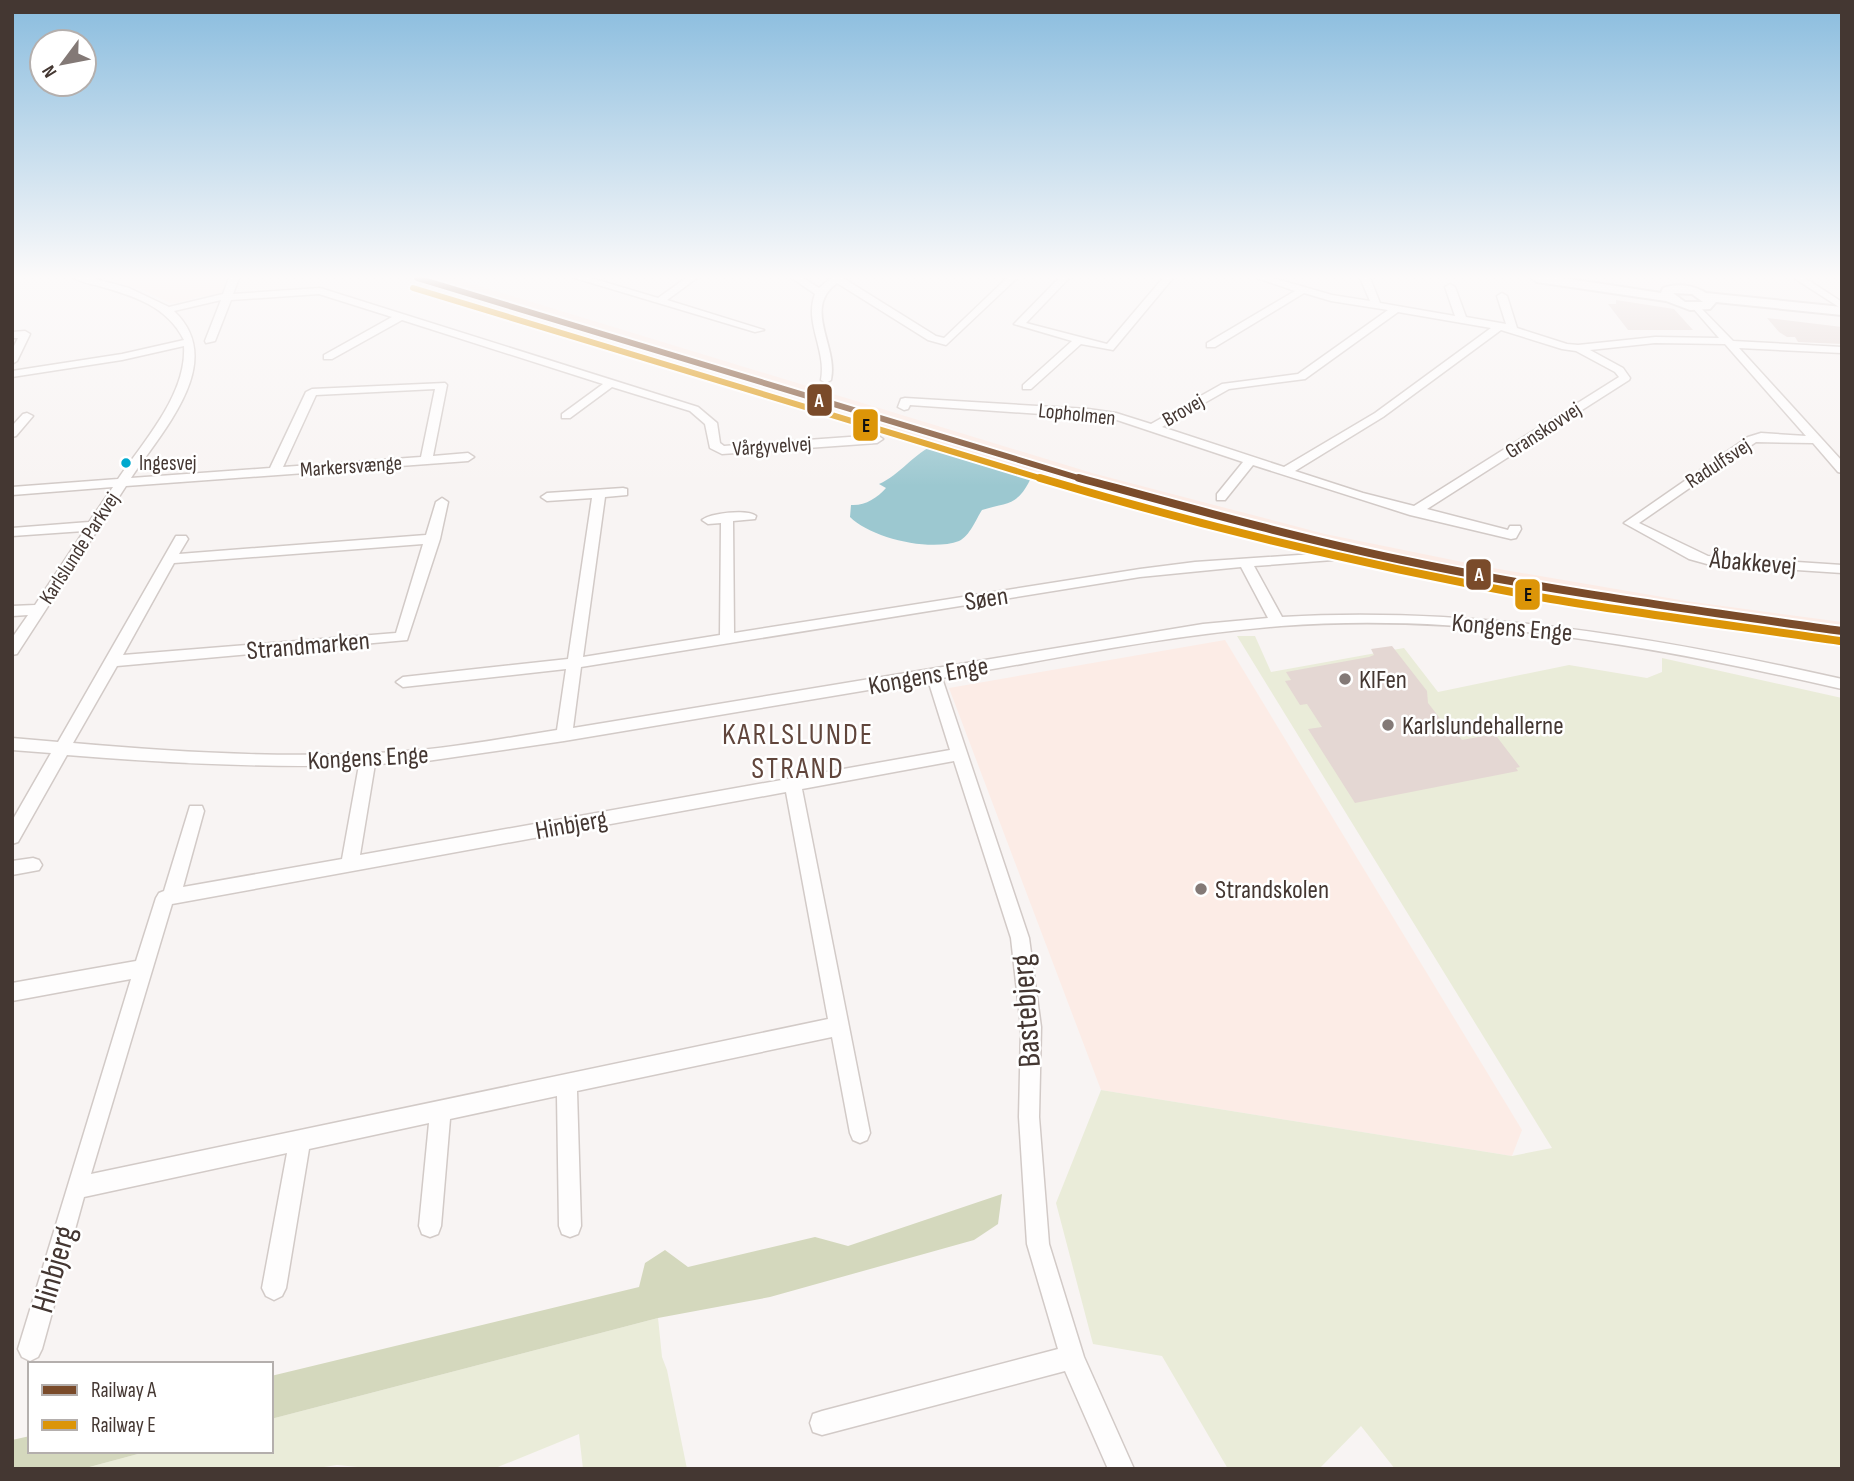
<svg xmlns="http://www.w3.org/2000/svg" width="1854" height="1481" font-family="'Sofia Sans Condensed',sans-serif">
	<rect width="100%" height="100%" fill="#f8f4f3"/>
	<!-- built -->
	<g fill="#fcece6">
		<polygon points="126,278 227,278 221,294 198,297 177,303 170,303 143,290 112,281"/>
		<polygon points="406,278 453,278 1092,473 1325,534 1487,567 1686,601 1842,622 1842,635 1699,619 1505,586 1199,515 897,434 857,416"/>
		<polygon points="1225,640 1522,1130 1512,1156 1101,1090 949,688"/>
	</g>
	<!-- green -->
	<g fill="#eaecd9">
		<polygon points="1237,636 1255,636 1271,672 1404,648 1438,692 1569,665 1647,678 1662,672 1662,658 1842,698 1842,1469 1395,1469 1361,1426 1319,1469 1228,1469 1162,1356 1093,1344 1056,1203 1101,1090 1512,1156 1552,1148"/>
		<polygon points="658,1318 662,1357 667,1370 687,1469 583,1469 579,1434 493,1469 379,1469 337,1465 311,1469 82,1469 149,1451 271,1451 271,1419"/>
	</g>
	<!-- forest -->
	<g fill="#d4d8bd">
		<polygon points="1002,1194 998,1224 974,1240 770,1297 658,1318 271,1419 271,1376 639,1287 645,1263 665,1250 688,1267 815,1237 848,1246"/>
		<polygon points="30,1436 30,1451 149,1451 82,1469 12,1469 12,1440"/>
	</g>
	<!-- water -->
	<path fill="#9cc8d0" d="M936,444L1025,469L1030,480C1017,506 1008,502 982,510C976,519 970,536 959,541C930,552 871,538 850,517L851,505C865,506 877,498 886,488L879,484C900,475 914,453 936,444Z"/>
	<!-- building -->
	<g fill="#e4d7d3">
		<polygon points="1616,300 1674,309 1693,330 1628,330 1608,304 1616,304"/>
		<polygon points="1767,318 1842,327 1842,344 1798,342 1795,337 1787,337 1779,332"/>
		<polygon points="1392,646 1427,691 1428,703 1453,735 1458,735 1462,740 1489,735 1497,737 1520,767 1516,768 1518,771 1355,803 1308,729 1322,727 1307,704 1300,705 1285,681 1291,680 1286,672 1369,657 1374,655 1371,649"/>
	</g>
	<g fill="none" stroke-linecap="round" stroke-linejoin="round">
		<defs>
			<g id="minor">
				<path d="M74,278H92L129,288L169,307L223,294L229,278H239L233,294L320,288L698,407L717,423L720,443L724,446L877,435L883,439L877,443L722,454L710,448L705,424L690,411L612,387L570,418H562V414L603,384L402,320L332,359H324V355L392,317L319,294L231,300L215,341L206,343L205,341L221,300L174,311C228,362 162,431 131,478L270,468L306,392L312,389L445,383L447,385L433,456L468,453L474,457L468,461L126,486L17,654L12,655V638L28,615L12,616V606L35,605L84,531L12,536V528L89,522L113,487L12,495V487L118,479C144,441 187,394 184,346L122,360L12,377V371L122,354L184,340C167,306 134,296 99,286C91,284 81,282 74,278ZM435,389L421,457L283,467L316,395Z"/>
				<polygon points="575,278 591,278 658,298 686,278 697,278 667,300 764,330 755,332"/>
				<path d="M792,278H803L819,288L831,278H843L936,336L944,338L1007,278H1017L946,345L928,340L837,283C802,308 839,347 831,380L826,383L821,380C827,351 804,323 815,294Z"/>
				<polygon points="1059,278 1069,278 1026,323 1107,344 1163,278 1173,278 1113,350 1081,344 1031,389 1023,389 1023,385 1072,341 1014,324"/>
				<path d="M1257,278H1273L1332,295L1370,301L1360,278H1370L1380,303L1455,316L1445,287L1450,284L1455,287L1466,317L1506,324L1497,296L1502,293L1507,296L1517,328L1567,344L1578,345L1655,337L1719,338L1692,307L1697,304L1733,341L1842,347V353L1739,348L1842,461V473L1838,472L1813,443L1756,442L1639,523L1708,556L1842,565V573L1707,564L1689,559L1624,523L1748,437L1761,433L1806,436L1725,344L1655,343L1590,350L1623,368L1630,378L1629,380L1427,509L1508,530L1510,526H1520L1521,529L1516,538L1511,539L1410,515L1253,465L1225,500H1217V494L1243,462L1114,419L910,405L908,409L904,410L898,407L901,399L905,398L1088,409L1116,413L1151,424L1222,384L1298,374L1388,310L1331,301L1304,293L1215,347H1207V343L1295,291ZM1398,312L1491,328L1375,413L1284,467L1162,427L1229,389L1305,379ZM1501,330L1562,349L1576,351L1615,372L1619,377L1414,506L1363,493L1295,471L1383,417Z"/>
				<polygon points="1794,278 1805,278 1842,302 1842,309"/>
				<polygon points="12,332 25,331 30,334 17,361 12,364 12,350 18,338 12,338"/>
				<polygon points="27,413 33,416 16,436 12,437 12,426 23,414"/>
				<path d="M623,488L627,489V495L605,497L583,657L720,635L721,523L708,524L702,520C711,513 747,509 756,516L755,519L733,521L734,633L1140,569L1195,562L1328,553L1335,557L1333,560L1254,566L1282,617C1472,606 1657,637 1842,679V689C1659,647 1470,612 1281,626C1167,635 1054,659 942,678L1029,938L1041,1027L1039,1117L1049,1244L1084,1357L1134,1469H1108L1065,1371L822,1435L813,1432L810,1423L813,1414L822,1411L1058,1349L1027,1244L1019,1117L1021,1027L1011,938L954,761L802,789L870,1133L867,1140L860,1143L853,1140L850,1133L832,1037L577,1091L581,1226L578,1234L570,1237L562,1234L559,1226L557,1096L450,1119L441,1226L438,1234L430,1237L422,1234L419,1226L429,1123L309,1149L286,1288L282,1296L274,1300L266,1296L262,1288L287,1153L84,1197L42,1349L38,1357L30,1361L22,1357L18,1349L131,979L12,1001V983L136,961L156,898L159,893L164,891L190,806H202L204,811L183,887L342,859L359,765C261,768 165,763 67,755L18,842L12,844V821L51,753L12,750V738L58,742L176,536H186L188,539L179,554L426,535L436,502L442,498L448,502L440,539L407,640L117,666L73,743C188,753 304,760 420,750C465,746 511,737 557,730L566,669L403,687L396,682L403,677L568,659L592,498L547,501L541,497L547,493ZM423,544L396,633L123,655L174,563ZM1241,567L1268,618L1203,624L573,728L581,667L1140,577ZM928,680L950,750L360,855L375,764L420,762L564,741ZM786,792L828,1019L91,1174L172,904Z"/>
				<polygon points="33,858 39,860 42,865 39,870 12,875 12,861"/>
			</g>
			<path id="major" d="M1531,278H1563L1661,293L1663,288C1676,283 1694,285 1706,293L1842,307V315L1716,302L1710,309L1690,310L1666,301L1537,282ZM1673,293L1692,294L1703,302H1685Z"/>
		</defs>
		<!-- minor casing -->
		<use href="#minor" stroke="#d2cac7" stroke-width="3"/>
		<!-- major casing -->
		<use href="#major" stroke="#d2cac7" stroke-width="4"/>
		<!-- minor -->
		<use href="#minor" fill="#fefdfd" fill-rule="evenodd"/>
		<!-- major -->
		<use href="#major" fill="#fefdfd" fill-rule="evenodd"/>
		<defs>
			<polyline id="rail-1-far1" points="417,278 1085,480"/>
			<path id="rail-1" d="M1079,478C1186,507 1293,537 1402,560C1548,591 1695,610 1842,631"/>
			<polyline id="rail-2-far1" points="413,288 1046,480"/>
			<path id="rail-2" d="M1040,478C1208,528 1379,569 1551,599C1647,615 1744,627 1840,641"/>
		</defs>
		<!-- rail-1-far1 casing -->
		<use href="#rail-1-far1" stroke="#fff" stroke-width="10"/>
		<!-- rail-1 casing -->
		<use href="#rail-1" stroke="#fff" stroke-width="12"/>
		<!-- rail-2-far1 casing -->
		<use href="#rail-2-far1" stroke="#fff" stroke-width="10"/>
		<!-- rail-2 casing -->
		<use href="#rail-2" stroke="#fff" stroke-width="12"/>
		<!-- rail-1-far1 -->
		<use href="#rail-1-far1" stroke="#7a4b2a" stroke-width="6"/>
		<!-- rail-1 -->
		<use href="#rail-1" stroke="#7a4b2a" stroke-width="8"/>
		<!-- rail-2-far1 -->
		<use href="#rail-2-far1" stroke="#dc9508" stroke-width="6"/>
		<!-- rail-2 -->
		<use href="#rail-2" stroke="#dc9508" stroke-width="8"/>
	</g>
	<!-- sky -->
	<linearGradient id="sky" x2="0" y2="1"><stop stop-color="#89bcde"/><stop offset="0.57" stop-color="#fcfafa"/><stop offset="1" stop-color="#fcfafa" stop-opacity="0"/></linearGradient>
	<rect width="1854" height="486" fill="url(#sky)"/>
	<!-- markers -->
	<circle fill="#00a9ce" stroke="#fff" stroke-width="2.5" cx="126" cy="463" r="6"/>
	<g fill="#837976" stroke="#fff" stroke-width="2.5">
		<circle cx="1345" cy="679" r="7"/>
		<circle cx="1388" cy="725" r="7"/>
		<circle cx="1201" cy="889" r="7"/>
	</g>
	<g text-anchor="middle" stroke-width="5" stroke-linejoin="round" paint-order="stroke">
		<!-- far-street labels -->
		<g font-size="21" fill="#443732" stroke="#fff">
			<text transform="translate(1183 410) rotate(-30)" y="7">Brovej</text>
			<text transform="translate(1077 414) rotate(6)" y="7">Lopholmen</text>
			<text transform="translate(1543 430) rotate(-33)" y="7">Granskovvej</text>
			<text transform="translate(772 446) rotate(-4)" y="7">Vårgyvelvej</text>
			<text transform="translate(1718 463) rotate(-33)" y="7">Radulfsvej</text>
			<text transform="translate(351 466) rotate(-4)" y="7">Markersvænge</text>
			<text transform="translate(79 548) rotate(-57)" y="7">Karlslunde Parkvej</text>
		</g>
		<!-- far-bus labels -->
		<g font-size="21" fill="#443732" stroke="#fff" text-anchor="start">
			<text x="139" y="470">Ingesvej</text>
		</g>
		<!-- street labels -->
		<g font-size="26" fill="#443732" stroke="#fff">
			<text transform="translate(1753 562) rotate(5)" y="9">Åbakkevej</text>
			<text transform="translate(986 598) rotate(-9)" y="9">Søen</text>
			<text transform="translate(1512 627) rotate(5)" y="9">Kongens Enge</text>
			<text transform="translate(308 645) rotate(-5)" y="9">Strandmarken</text>
			<text transform="translate(928 675) rotate(-10)" y="9">Kongens Enge</text>
			<text transform="translate(368 757) rotate(-3)" y="9">Kongens Enge</text>
			<text transform="translate(571 824) rotate(-10)" y="9">Hinbjerg</text>
		</g>
		<!-- poi labels -->
		<g font-size="26" fill="#443732" stroke="#fff" text-anchor="start">
			<text x="1359" y="688">KIFen</text>
			<text x="1402" y="734">Karlslundehallerne</text>
			<text x="1215" y="898">Strandskolen</text>
		</g>
		<!-- quarter labels -->
		<g font-size="30" letter-spacing="2" fill="#61463c" stroke="#fff">
			<text x="798" y="744">KARLSLUNDE<tspan x="798" dy="34">STRAND</tspan></text>
		</g>
		<!-- near-street labels -->
		<g font-size="32" fill="#443732" stroke="#fff">
			<text transform="translate(1025 1011) rotate(-94)" y="11">Bastebjerg</text>
			<text transform="translate(53 1269) rotate(-74)" y="11">Hinbjerg</text>
		</g>
	</g>
	<g stroke="#fff" stroke-width="2.5">
		<rect x="806" y="383" width="27" height="34" rx="7" fill="#7a4b2a"/>
		<rect x="852" y="408" width="27" height="34" rx="7" fill="#dc9508"/>
		<rect x="1465" y="558" width="27" height="33" rx="7" fill="#7a4b2a"/>
		<rect x="1514" y="578" width="27" height="33" rx="7" fill="#dc9508"/>
	</g>
	<g font-size="19" text-anchor="middle" font-weight="bold" fill="#fff">
		<text x="819" y="407">A</text>
		<text x="1479" y="581">A</text>
	</g>
	<g font-size="19" text-anchor="middle" font-weight="bold" fill="#111">
		<text x="866" y="432">E</text>
		<text x="1528" y="601">E</text>
	</g>
	<!-- border -->
	<rect width="1854" height="1481" fill="none" stroke="#443732" stroke-width="28"/>
	<!-- legend -->
	<rect x="28" y="1362" width="245" height="91" fill="#ffffff" stroke="#b4afad" stroke-width="2"/>
	<rect x="42" y="1385" width="35" height="10" fill="#7a4b2a" stroke="#b4afad" stroke-width="2"/>
	<text x="91" y="1397" font-size="21" fill="#443732">Railway A</text>
	<rect x="42" y="1420" width="35" height="10" fill="#dc9508" stroke="#b4afad" stroke-width="2"/>
	<text x="91" y="1432" font-size="21" fill="#443732">Railway E</text>
	<!-- north arrow -->
	<g transform="translate(63 63) rotate(238)"><circle r="33" fill="#ffffff" stroke="#b4afad" stroke-width="2"/>
	<path d="M0-5L12 26L0 18L-12 26Z" fill="#837976"/>
	<text y="-10" font-size="19" font-weight="bold" text-anchor="middle" fill="#443732">N</text>
	</g>
</svg>
